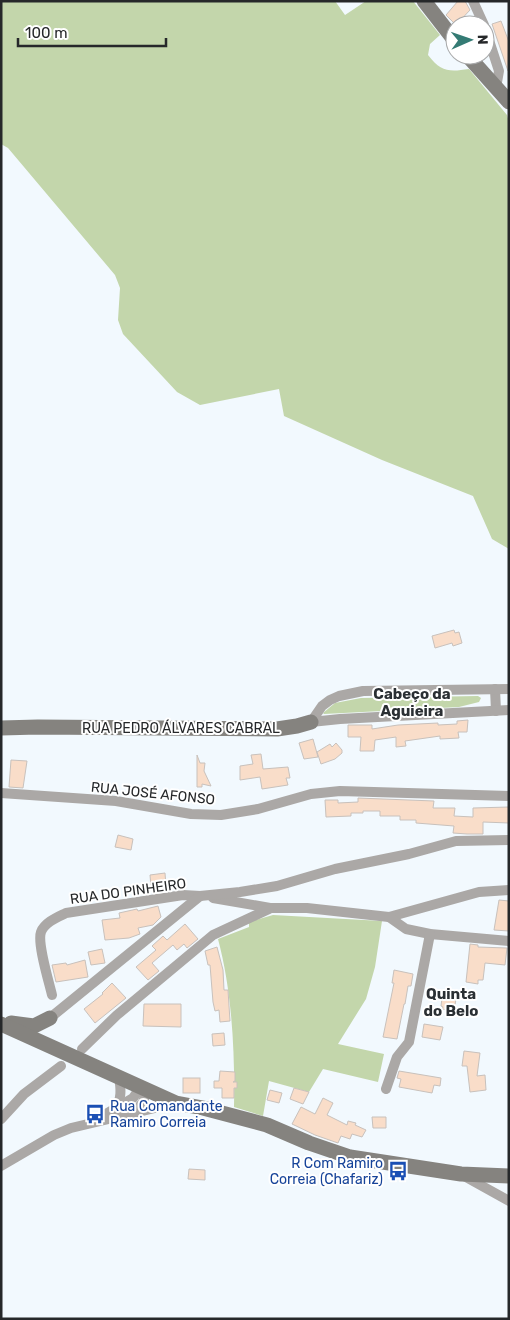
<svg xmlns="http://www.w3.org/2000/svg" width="510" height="1320" font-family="Rubik,sans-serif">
	<rect width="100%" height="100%" fill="#f2f9fe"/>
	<!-- green -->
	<g fill="#c3d6ab">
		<path d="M1,1H335L345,15L366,1H413L440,35L430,44L428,55C441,72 449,72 469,69L507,115L509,122V549L492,539L473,496L382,460L284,416L279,389L200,405L177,392L123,334L118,320L120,288L115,275L8,148L1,144Z"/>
		<polygon points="478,696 481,698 479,702 459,707 324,714 323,713 335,703 361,698"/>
		<path d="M273,915L382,921L375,967L366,999L338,1044L384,1054L378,1082L323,1069L309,1092L269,1081L263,1116L234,1107C235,1052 232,991 218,939L249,927V922Z"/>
	</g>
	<!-- building -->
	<g fill="#f9ddc9" stroke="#c8c1bc">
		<polygon points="458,1 465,1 470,10 456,25 446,15"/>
		<polygon points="501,21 509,42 508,71 492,24"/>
		<polygon points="454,630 455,633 459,632 462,643 453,646 452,643 435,648 432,636"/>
		<polygon points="468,720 467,732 458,732 459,738 440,739 440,736 405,741 406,746 396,747 396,737 375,740 374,751 360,751 361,737 348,737 348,725 372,725 372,729 398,725 438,723 438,725 457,724 457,721"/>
		<polygon points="313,739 318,757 304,759 299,743"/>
		<polygon points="336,743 342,750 342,753 335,759 321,764 317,752 330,744 332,747"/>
		<polygon points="261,754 263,769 288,767 290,778 286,778 288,785 262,789 260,777 240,780 240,766 253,764 251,755"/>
		<polygon points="197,755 200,763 205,763 204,771 211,786 202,784 202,787 197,787"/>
		<polygon points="11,760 27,761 23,788 9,787"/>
		<polygon points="358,798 434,801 433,808 455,808 454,816 473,817 473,808 509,807 509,823 483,822 483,834 467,834 453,833 454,826 416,823 416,820 400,820 400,816 380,816 380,811 363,811 363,813 351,813 351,816 326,817 325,800 338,800 338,803 358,802"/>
		<polygon points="118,835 133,839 131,850 115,847"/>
		<polygon points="165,873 166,886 151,887 150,875"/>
		<polygon points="499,900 509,901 509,931 494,930"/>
		<polygon points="158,906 161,917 153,925 138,928 140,934 129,938 105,940 102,920 120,918 119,913 137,909 138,911"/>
		<polygon points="185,924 198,939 187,948 184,944 177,950 173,945 152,963 159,971 148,980 136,967 156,950 152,946 163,936 167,940"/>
		<polygon points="470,944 478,945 478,947 507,948 505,965 485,963 483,980 478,980 478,984 466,982"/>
		<polygon points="217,947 223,970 224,990 228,990 230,1021 220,1022 219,1010 215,1011 213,1002 210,965 208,965 205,951"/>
		<polygon points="102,949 105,963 91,965 88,952"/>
		<polygon points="85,960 88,977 56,982 52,965 66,963 67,965"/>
		<polygon points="394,970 413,974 411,986 408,986 405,1004 404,1004 397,1039 383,1037 394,983 392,983"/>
		<polygon points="112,983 126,998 95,1023 84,1009 103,994 102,993"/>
		<polygon points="445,997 456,999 454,1011 442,1009 443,1007 441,1006 442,998 444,999"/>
		<polygon points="144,1004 181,1004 181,1027 143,1026"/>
		<polygon points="424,1024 443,1027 440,1040 422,1037"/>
		<polygon points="224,1033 225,1045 213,1046 212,1034"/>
		<polygon points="464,1051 480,1053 477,1076 485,1075 486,1090 470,1092 467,1066 462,1066"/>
		<polygon points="220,1071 235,1072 235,1081 233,1082 237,1082 237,1088 234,1088 234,1098 222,1098 222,1088 214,1088 214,1081 219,1081"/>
		<polygon points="399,1071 441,1078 440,1086 434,1085 432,1093 399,1087 401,1079 397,1078"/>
		<rect x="183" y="1078" width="17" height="15"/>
		<polygon points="294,1088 309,1092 303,1104 290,1099"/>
		<polygon points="270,1090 282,1093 279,1103 267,1100"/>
		<polygon points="323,1098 333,1103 327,1115 347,1125 348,1121 356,1123 355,1125 366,1130 362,1137 352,1134 350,1139 341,1136 338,1143 315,1135 292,1124 301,1107 315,1114"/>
		<polygon points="372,1117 386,1117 386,1128 373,1128"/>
		<polygon points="189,1169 205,1170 205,1180 188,1179"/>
	</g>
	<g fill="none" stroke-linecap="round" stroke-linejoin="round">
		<!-- street -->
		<g stroke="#aba8a6" stroke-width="10">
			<polyline points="473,1 484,25"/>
			<polyline points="485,28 499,71 496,88"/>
			<polyline points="495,689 496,711"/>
			<polyline points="311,722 322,706 330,700 339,696 363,691 509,689"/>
			<polyline points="311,722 340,719 509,710"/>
			<polyline points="1,793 116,801 191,814 221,815 258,809 311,794 340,791 509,796"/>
			<polyline points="213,898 270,908 307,908 389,917 479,892 509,890"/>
			<polyline points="389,917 406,929 430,934 509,941"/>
			<path d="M52,995C49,982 37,943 41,932C45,922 58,917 66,913L183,895L200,896L240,892L277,886L335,869L409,854L456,841L509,840"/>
			<polyline points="50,1018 200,896"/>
			<polyline points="82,1049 117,1015 213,935 269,909"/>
			<polyline points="386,1089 397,1057 409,1042 430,934"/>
			<path d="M115,1109C122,1099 121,1089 119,1077"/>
			<polyline points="135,1112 143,1102 147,1090"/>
			<polyline points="104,1115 133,1098 141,1087"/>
			<polyline points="1,1119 24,1094 61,1066"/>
			<polyline points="1,1166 54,1135 71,1128 176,1103"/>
			<polyline points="464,1176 509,1201"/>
		</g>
		<!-- secondary -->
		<g stroke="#85837f" stroke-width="15">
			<polyline points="424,1 455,41"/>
			<polyline points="467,55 509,102"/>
			<polyline points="1,728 38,727 277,729 297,726 311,722"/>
			<polyline points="11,1023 34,1026 50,1018"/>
			<polyline points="1,1024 176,1103 203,1108 267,1125 309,1143 350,1157 461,1174 509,1176"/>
		</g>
	</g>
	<!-- icons -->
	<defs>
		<symbol id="bus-bare" viewBox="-9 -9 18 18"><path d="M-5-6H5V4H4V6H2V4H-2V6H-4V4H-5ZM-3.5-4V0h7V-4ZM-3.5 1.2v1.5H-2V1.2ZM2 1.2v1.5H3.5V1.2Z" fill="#1a4fb4" stroke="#fff" stroke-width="2.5" paint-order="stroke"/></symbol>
	</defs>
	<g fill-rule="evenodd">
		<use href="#bus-bare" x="81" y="1100" width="28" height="28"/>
		<use href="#bus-bare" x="384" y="1157" width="28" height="28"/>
	</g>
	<g text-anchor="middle" stroke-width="4" stroke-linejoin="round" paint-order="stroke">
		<!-- street labels -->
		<g font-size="14" fill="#26282a" stroke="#fff">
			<text x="181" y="733">RUA PEDRO ÁLVARES CABRAL</text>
			<text transform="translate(153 793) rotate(6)" y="5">RUA JOSÉ AFONSO</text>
			<text transform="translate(128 891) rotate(-8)" y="5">RUA DO PINHEIRO</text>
		</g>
		<!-- transit labels -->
		<g font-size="14" fill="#164399" stroke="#fff" text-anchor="start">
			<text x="110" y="1111">Rua Comandante<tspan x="110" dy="16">Ramiro Correia</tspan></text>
			<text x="383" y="1168" text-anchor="end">R Com Ramiro<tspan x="383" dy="16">Correia (Chafariz)</tspan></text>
		</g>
		<!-- neighbourhood labels -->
		<g font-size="15" font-weight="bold" fill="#2a2f33" stroke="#fff">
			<text x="412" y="699">Cabeço da<tspan x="412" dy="17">Aguieira</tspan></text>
			<text x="451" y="999">Quinta<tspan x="451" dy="17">do Belo</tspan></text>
		</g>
	</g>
	<!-- border -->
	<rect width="510" height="1320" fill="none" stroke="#26282a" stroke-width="5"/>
	<!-- north arrow -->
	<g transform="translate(470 40) rotate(88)"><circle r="24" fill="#ffffff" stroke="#a8a9aa"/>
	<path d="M0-4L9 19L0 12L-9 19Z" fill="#347b74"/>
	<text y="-8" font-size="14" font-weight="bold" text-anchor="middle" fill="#26282a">N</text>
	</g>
	<!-- scale -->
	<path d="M18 38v8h148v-8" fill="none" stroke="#26282a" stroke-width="2.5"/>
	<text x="25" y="38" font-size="15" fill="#26282a" stroke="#ffffff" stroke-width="4" paint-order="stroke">100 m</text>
</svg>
